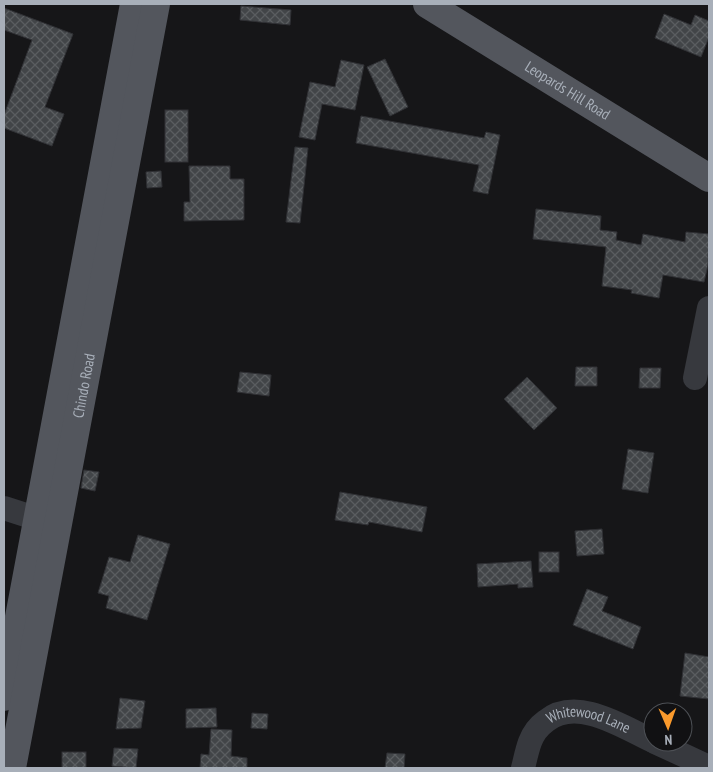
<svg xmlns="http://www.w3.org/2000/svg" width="713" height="772" font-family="'PT Sans Narrow',sans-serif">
	<defs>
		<pattern id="building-cross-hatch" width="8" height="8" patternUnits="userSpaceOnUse" patternTransform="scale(1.25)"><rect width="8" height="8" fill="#424548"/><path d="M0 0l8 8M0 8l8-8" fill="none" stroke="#5a5d60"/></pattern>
	</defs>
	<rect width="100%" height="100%" fill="#161618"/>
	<!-- building -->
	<g fill="url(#building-cross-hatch)" stroke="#303135">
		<polygon points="241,6 291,10 290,25 240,20"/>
		<polygon points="4,8 73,34 45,107 64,114 52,146 4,128 4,115 32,40 4,30"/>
		<polygon points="664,14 691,25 695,15 709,21 709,37 701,57 655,38"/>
		<polygon points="385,59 408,107 390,116 367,67"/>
		<polygon points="341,60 364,65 355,110 322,104 315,140 299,137 310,82 335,87"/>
		<rect x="165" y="110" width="23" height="52"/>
		<polygon points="361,116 484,138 486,132 500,135 488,194 473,191 479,165 356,143"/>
		<polygon points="295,147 308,148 300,223 286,222"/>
		<polygon points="189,166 230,166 230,179 244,179 244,220 184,221 184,202 190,202"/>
		<polygon points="161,171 162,187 147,188 146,172"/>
		<polygon points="536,209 601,216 600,230 617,232 616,240 641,245 643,234 685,242 686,232 709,234 708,265 704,282 663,275 659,298 631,293 632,290 602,286 606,247 533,239"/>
		<polygon points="576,367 597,367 597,386 575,386"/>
		<polygon points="640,368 661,368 660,388 639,388"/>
		<polygon points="240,372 271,375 269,396 237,392"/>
		<polygon points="527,377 557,408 534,430 504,399"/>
		<polygon points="628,449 654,453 648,493 622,489"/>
		<polygon points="84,470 99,472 95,491 81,488"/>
		<polygon points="340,492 427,507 422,532 369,522 368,525 335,520"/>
		<polygon points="602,529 604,554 577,556 575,531"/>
		<polygon points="138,535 170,544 147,620 106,608 109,596 98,593 109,557 130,562"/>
		<rect x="539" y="552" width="20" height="20"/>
		<polygon points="531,561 533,587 518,588 518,584 478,587 477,564"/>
		<polygon points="587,589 608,597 602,611 641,627 633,649 573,625"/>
		<polygon points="685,653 709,657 709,699 680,696"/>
		<polygon points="120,698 145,701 141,728 116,729"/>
		<polygon points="216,708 217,727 186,728 186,709"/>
		<polygon points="252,713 268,714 267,729 251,728"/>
		<polygon points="211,729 232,730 231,756 247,758 247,768 200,768 201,754 209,755"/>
		<polygon points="114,748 138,749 136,768 112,766"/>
		<rect x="62" y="752" width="24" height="16"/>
		<polygon points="387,753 405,754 404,768 385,768"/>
	</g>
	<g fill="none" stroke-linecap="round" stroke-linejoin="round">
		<!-- minor -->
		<g stroke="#37393e" stroke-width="24">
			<polyline points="695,378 709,308"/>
			<polyline points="4,508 38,519 55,522"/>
			<polyline points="655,742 709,767"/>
			<path id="s1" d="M523,768C525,760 527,750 530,742C533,734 539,726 546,721C577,696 623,727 653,741"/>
		</g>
		<!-- major -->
		<g stroke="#53565d" stroke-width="28">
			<path id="s2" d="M427,4L709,178"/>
			<polyline points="4,697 134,4"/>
			<path id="s3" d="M12,768L156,4"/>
		</g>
	</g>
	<g text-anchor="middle" stroke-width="4.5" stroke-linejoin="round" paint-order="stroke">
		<!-- street labels -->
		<g font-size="15" fill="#a8afb9" stroke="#111113">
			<text dy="5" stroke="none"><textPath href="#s2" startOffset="165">Leopards Hill Road</textPath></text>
			<text dy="5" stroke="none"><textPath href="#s3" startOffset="389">Chindo Road</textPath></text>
			<text dy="5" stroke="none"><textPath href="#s1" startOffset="99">Whitewood Lane</textPath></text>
		</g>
	</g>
	<!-- border -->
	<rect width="713" height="772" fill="none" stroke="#a8afb9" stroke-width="10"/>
	<!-- north arrow -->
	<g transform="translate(668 727) rotate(178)"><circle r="24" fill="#111113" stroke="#4d5055"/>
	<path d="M0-4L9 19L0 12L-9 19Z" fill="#fa9a2c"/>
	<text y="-8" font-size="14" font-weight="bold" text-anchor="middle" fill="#a8afb9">N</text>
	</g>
</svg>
